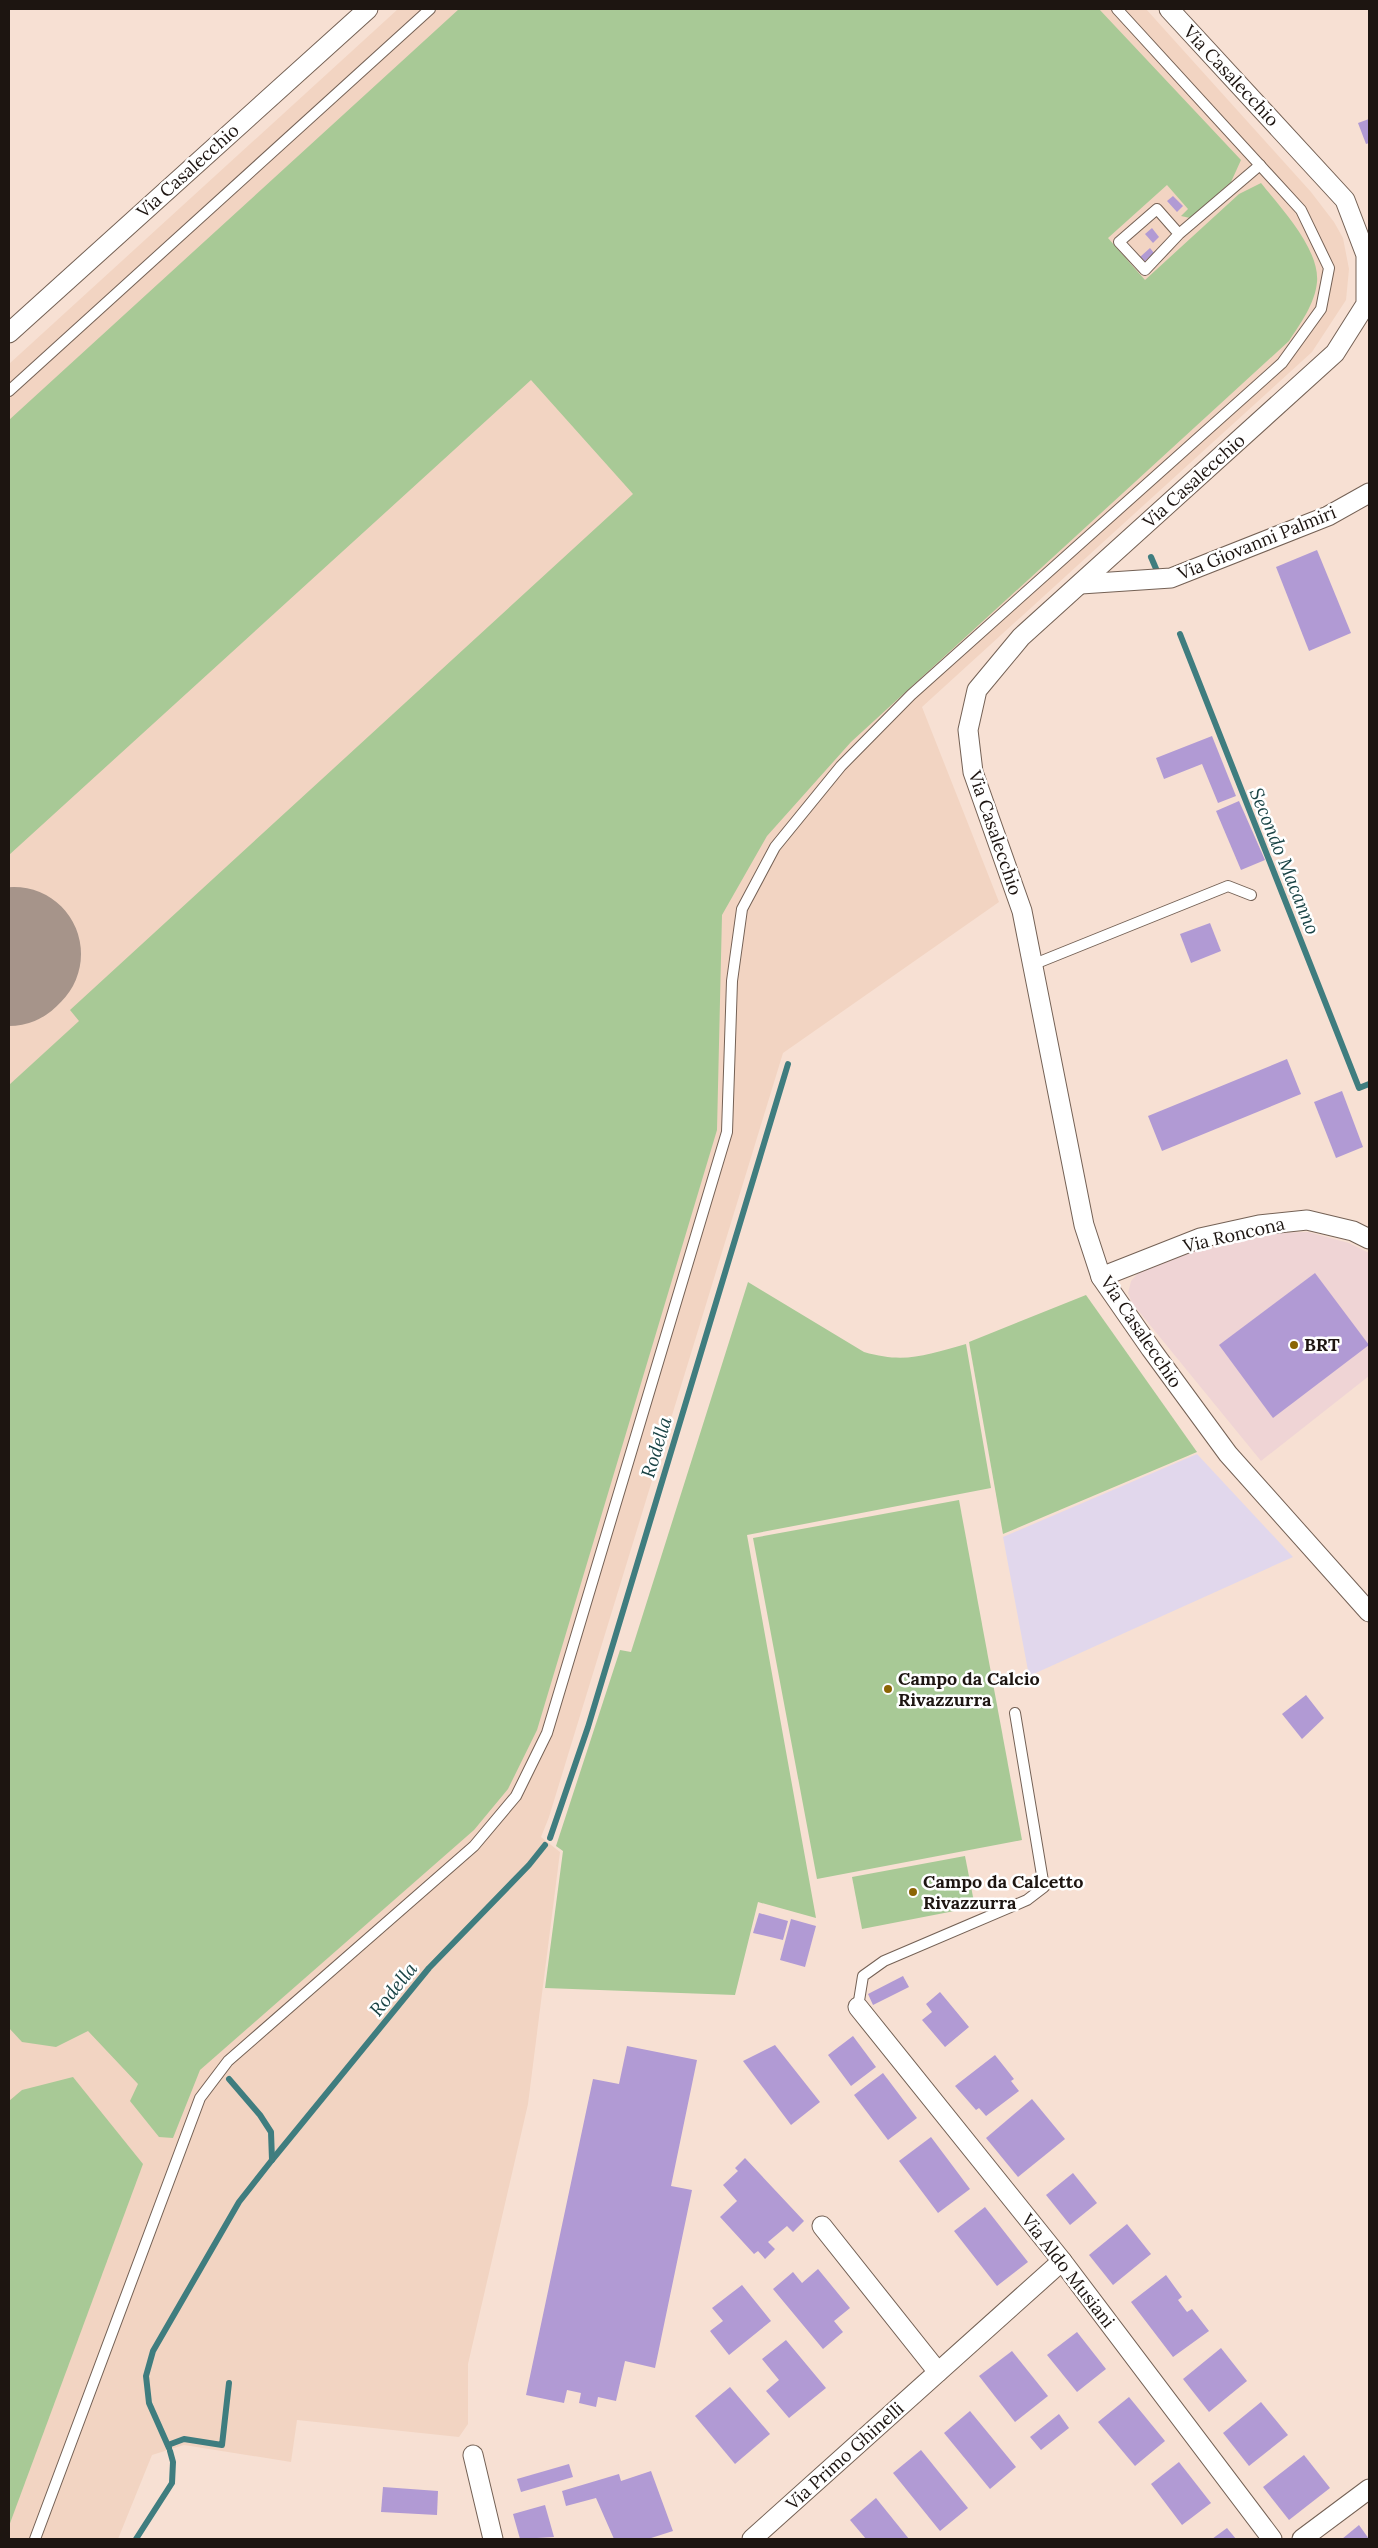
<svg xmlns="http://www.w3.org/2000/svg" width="1378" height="2548" font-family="Lora,serif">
	<rect width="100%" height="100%" fill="#f7e0d3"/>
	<!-- commercial -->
	<polygon fill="#efd4d5" points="1308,1232 1349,1243 1369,1253 1369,1376 1261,1461 1132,1303 1128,1293 1131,1281 1139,1272 1173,1257 1265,1233"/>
	<!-- industrial -->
	<polygon fill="#e1d7ec" points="1197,1454 1293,1557 1029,1676 1003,1537"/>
	<!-- built -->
	<polygon fill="#f2d4c2" points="398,9 1146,9 1311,192 1334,222 1343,238 1349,269 1346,300 1312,352 922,707 999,902 783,1053 549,1817 541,1837 560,1852 528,2104 468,2364 468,2424 459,2437 297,2420 291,2462 184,2445 152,2455 118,2539 9,2539 9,364"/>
	<!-- green -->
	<g fill="#a8c996">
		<path d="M459,9H1099L1241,160L1231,182L1190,218L1181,216L1188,209L1167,185L1108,238L1145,280L1239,194L1261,183C1280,207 1320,249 1317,282C1315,304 1300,324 1289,341L851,742L767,836L722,915L717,1130L537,1730L508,1789L474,1830L200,2070L173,2138L159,2137L130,2101L138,2084L88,2031L56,2047L22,2042L9,2028V1085L79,1021L70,1010L633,494L531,380L9,855V420Z"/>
		<path d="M748,1282L864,1352C905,1364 926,1355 966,1344L991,1488L747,1535L816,1918L758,1902L735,1995L545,1988L563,1851L556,1846L620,1650L631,1652Z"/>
		<polygon points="1086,1295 1197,1452 1003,1534 969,1342"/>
		<polygon points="959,1500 1022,1840 817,1879 753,1538"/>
		<polygon points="965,1856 975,1907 862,1929 852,1877"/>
		<polygon points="73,2077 143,2164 9,2526 9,2101 22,2090"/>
	</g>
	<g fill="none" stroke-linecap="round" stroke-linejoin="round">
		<!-- stream -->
		<g stroke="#3f7d7f" stroke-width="6">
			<polyline points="1151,557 1157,571"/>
			<polyline points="1180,634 1359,1088 1369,1084"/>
			<polyline points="550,1838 588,1727 788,1064"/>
			<polyline points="272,2160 429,1968 529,1865 545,1845"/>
			<polyline points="168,2445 184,2439 222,2445 229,2383"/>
			<polyline points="169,2448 149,2403 146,2376 153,2351 239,2202 272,2160 271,2132 260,2115 229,2079"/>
			<polyline points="136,2539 172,2483 173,2462 170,2451"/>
		</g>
		<!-- runway -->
		<polyline stroke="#a6948a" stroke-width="134" points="9,959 14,954"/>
	</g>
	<!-- building -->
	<g fill="#b19ad4">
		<polygon points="1369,119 1369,143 1366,144 1358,123"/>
		<polygon points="1173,196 1183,206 1177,212 1167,201"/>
		<polygon points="1152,228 1159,237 1153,243 1145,234"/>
		<polygon points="1150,248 1154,253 1144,262 1140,257"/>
		<polygon points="1317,550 1351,633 1309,651 1276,567"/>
		<polygon points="1212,736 1236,796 1218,803 1202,764 1164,779 1156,758"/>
		<polygon points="1239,801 1265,860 1241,870 1216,811"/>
		<polygon points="1210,923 1221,951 1191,963 1180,934"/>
		<polygon points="1287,1059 1301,1094 1162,1151 1148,1116"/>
		<polygon points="1342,1091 1363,1147 1336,1158 1314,1102"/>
		<polygon points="1315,1273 1369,1345 1273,1418 1219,1345"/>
		<polygon points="1306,1695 1324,1718 1302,1739 1282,1714"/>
		<polygon points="759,1913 788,1921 783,1940 753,1933"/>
		<polygon points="791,1919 816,1926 805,1967 780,1960"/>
		<polygon points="903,1976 909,1987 873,2005 868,1994"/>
		<polygon points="940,1992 969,2027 945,2047 922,2020 932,2012 926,2004"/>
		<polygon points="853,2036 876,2067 851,2086 828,2055"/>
		<polygon points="775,2045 820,2102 791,2125 743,2061"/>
		<polygon points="627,2046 697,2060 671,2186 692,2190 655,2368 625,2361 616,2401 598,2397 596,2407 579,2403 581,2393 567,2390 564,2403 526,2395 593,2079 619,2084"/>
		<polygon points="995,2055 1014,2079 1011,2081 1019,2091 986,2116 979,2108 976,2110 955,2086"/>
		<polygon points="883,2073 917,2118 888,2140 854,2095"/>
		<polygon points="1032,2099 1065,2139 1018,2177 986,2138"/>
		<polygon points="931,2137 970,2189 938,2213 899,2161"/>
		<polygon points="745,2158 804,2221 793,2232 787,2226 768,2242 775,2249 765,2259 758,2251 754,2254 720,2217 737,2201 723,2185 738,2171 735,2168"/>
		<polygon points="1073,2173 1097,2203 1070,2225 1046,2195"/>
		<polygon points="985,2207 1028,2262 997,2286 954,2231"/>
		<polygon points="1127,2224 1151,2254 1113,2285 1089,2255"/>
		<polygon points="818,2269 850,2308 834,2321 843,2332 823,2349 773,2289 793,2272 802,2283"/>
		<polygon points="1166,2275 1182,2297 1178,2300 1187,2312 1192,2309 1209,2331 1173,2357 1131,2302"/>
		<polygon points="742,2285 771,2321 729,2355 710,2331 723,2321 712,2308"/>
		<polygon points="1077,2332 1106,2369 1077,2392 1047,2355"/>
		<polygon points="786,2340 826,2388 789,2418 766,2391 779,2380 762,2359"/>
		<polygon points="1221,2348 1247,2381 1209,2412 1183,2379"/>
		<polygon points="1012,2351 1048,2396 1015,2422 979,2376"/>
		<polygon points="730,2387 770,2434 735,2464 695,2416"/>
		<polygon points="1129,2397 1165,2441 1135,2466 1098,2422"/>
		<polygon points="1261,2402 1288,2435 1249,2466 1223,2433"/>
		<polygon points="970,2411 1016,2467 990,2489 944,2433"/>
		<polygon points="1059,2414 1069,2428 1041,2450 1030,2437"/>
		<polygon points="921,2450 968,2508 940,2531 893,2473"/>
		<polygon points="1304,2455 1330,2488 1289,2520 1263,2487"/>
		<polygon points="1179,2462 1211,2503 1182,2525 1151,2484"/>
		<polygon points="569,2464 573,2477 521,2492 517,2479"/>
		<polygon points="651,2471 673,2531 648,2539 614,2539 596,2498 566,2506 562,2491 619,2474 621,2481"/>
		<polygon points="383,2487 438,2491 437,2515 381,2512"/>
		<polygon points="876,2498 909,2539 866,2539 850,2520"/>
		<polygon points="545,2505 554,2537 520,2539 513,2514"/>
		<polygon points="1359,2525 1369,2539 1342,2539"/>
		<polygon points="1227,2528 1236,2539 1212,2539"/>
	</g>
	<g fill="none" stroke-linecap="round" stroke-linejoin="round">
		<defs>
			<g id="service">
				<polyline points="1179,234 1145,270 1119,242 1157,209 1179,234 1260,165"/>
				<polyline points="9,391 430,9"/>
				<polyline points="1032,965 1228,886 1251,895"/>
				<polyline points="858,2007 863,1976 884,1961 1027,1900 1044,1887 1015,1713"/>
				<polyline points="35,2539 200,2098 228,2061 474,1846 516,1796 547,1733 727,1132 732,981 742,909 775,847 841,766 911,695 1282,363 1321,309 1329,268 1301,210 1117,9"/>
			</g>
			<g id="minor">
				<polyline points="1169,9 1345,200 1366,255 1366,304 1335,353 1021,637 977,690 968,730 973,772 1022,911 1084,1225 1101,1277 1151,1349 1228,1454 1369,1612"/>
				<polyline points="9,333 368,9"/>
				<polyline points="1081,584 1171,578 1328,516 1369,493"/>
				<polyline points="1101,1277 1200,1238 1259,1225 1307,1220 1353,1231 1369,1239"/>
				<polyline points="858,2007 1062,2261 1272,2539"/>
				<polyline points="822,2226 938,2372"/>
				<polyline points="473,2455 493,2539"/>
				<polyline points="752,2539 1062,2261"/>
				<polyline points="1302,2539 1369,2489"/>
			</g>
		</defs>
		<!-- service casing -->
		<use href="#service" stroke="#746155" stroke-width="12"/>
		<!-- minor casing -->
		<use href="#minor" stroke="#746155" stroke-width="21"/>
		<!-- service -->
		<use href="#service" stroke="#fff" stroke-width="10"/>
		<!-- minor -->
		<use href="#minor" stroke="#fff" stroke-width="19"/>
	</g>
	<!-- markers -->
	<g fill="#8b6505" stroke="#fff" stroke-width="2">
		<circle cx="1294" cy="1345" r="5"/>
		<circle cx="888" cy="1689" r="5"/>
		<circle cx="913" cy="1892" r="5"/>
	</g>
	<g text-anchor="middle" stroke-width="5" stroke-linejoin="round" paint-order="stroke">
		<!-- street labels -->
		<g font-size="18" fill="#1d1511" stroke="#fff">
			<text transform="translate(1231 76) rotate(47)" y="6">Via Casalecchio</text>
			<text transform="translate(188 171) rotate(-42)" y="6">Via Casalecchio</text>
			<text transform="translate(1194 481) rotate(-42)" y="6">Via Casalecchio</text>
			<text transform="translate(1257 543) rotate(-22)" y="6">Via Giovanni Palmiri</text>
			<text transform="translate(995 833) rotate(71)" y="6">Via Casalecchio</text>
			<text transform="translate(1234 1235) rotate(-13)" y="6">Via Roncona</text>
			<text transform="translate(1141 1332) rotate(56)" y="6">Via Casalecchio</text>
			<text transform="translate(1068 2271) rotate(52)" y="6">Via Aldo Musiani</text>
			<text transform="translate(845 2456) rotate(-42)" y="6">Via Primo Ghinelli</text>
		</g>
		<!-- poi labels -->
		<g font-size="18" font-weight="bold" fill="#1d1511" stroke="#fff" text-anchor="start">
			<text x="1304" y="1351">BRT</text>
			<text x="898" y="1685">Campo da Calcio<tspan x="898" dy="21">Rivazzurra</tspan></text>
			<text x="923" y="1888">Campo da Calcetto<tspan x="923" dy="21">Rivazzurra</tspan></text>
		</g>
		<!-- water labels -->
		<g font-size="19" font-style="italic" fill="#194345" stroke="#fff">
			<text transform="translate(1285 861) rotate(68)" y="7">Secondo Macanno</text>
			<text transform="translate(656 1447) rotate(-73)" y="7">Rodella</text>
			<text transform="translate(393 1989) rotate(-51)" y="7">Rodella</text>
		</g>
	</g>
	<!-- border -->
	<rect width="1378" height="2548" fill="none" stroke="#1d1511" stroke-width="20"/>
</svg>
